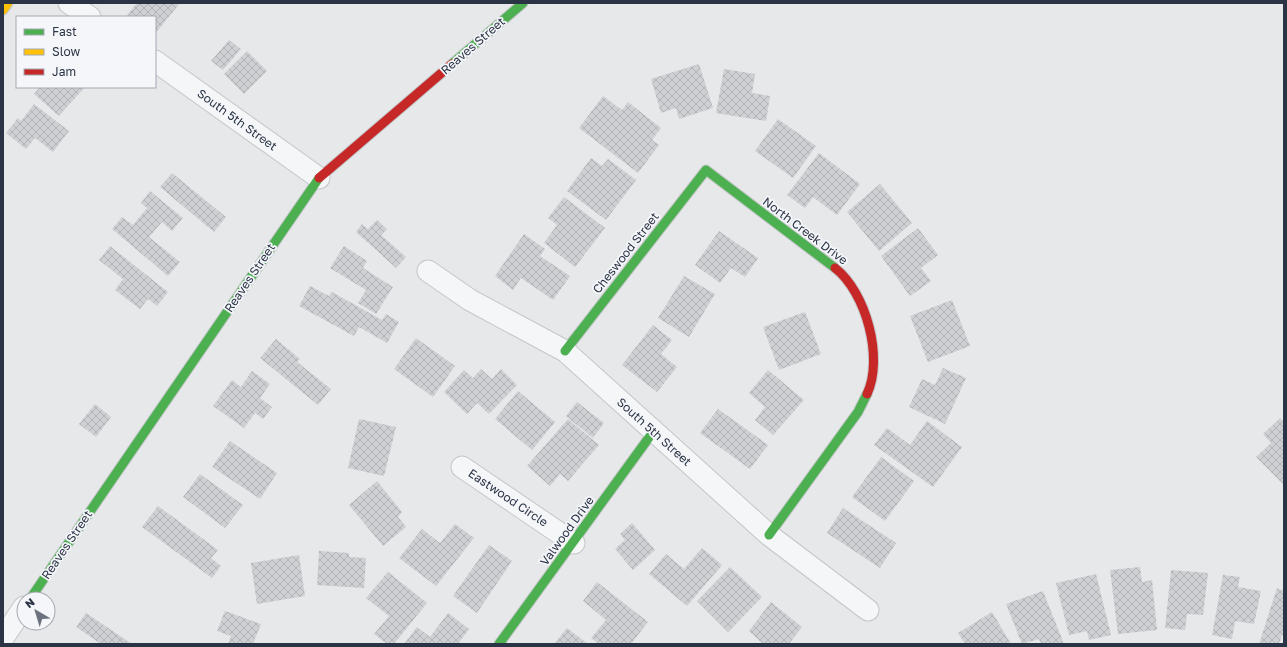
<svg xmlns="http://www.w3.org/2000/svg" width="1287" height="647" font-family="'Golos Text',sans-serif">
	<defs>
		<pattern id="building-cross-hatch" width="8" height="8" patternUnits="userSpaceOnUse"><rect width="8" height="8" fill="#ced0d3"/><path d="M0 0l8 8M0 8l8-8" fill="none" stroke="#b1b3b6"/></pattern>
	</defs>
	<rect width="100%" height="100%" fill="#e6e8ea"/>
	<!-- building -->
	<g fill="url(#building-cross-hatch)">
		<polygon points="137,3 180,3 155,34 155,17 130,17 127,15"/>
		<polygon points="229,40 241,49 223,70 211,61"/>
		<polygon points="247,51 267,71 244,94 224,74"/>
		<polygon points="699,64 713,108 679,119 676,108 661,113 651,79"/>
		<polygon points="724,69 755,74 752,93 770,96 766,121 716,113"/>
		<polygon points="40,87 85,87 59,116 34,94"/>
		<polygon points="603,96 622,110 628,102 661,128 652,140 659,145 638,173 579,128"/>
		<polygon points="34,104 69,131 53,152 35,138 26,149 6,133 18,118 21,121"/>
		<polygon points="778,119 816,146 793,178 755,151"/>
		<polygon points="819,153 860,184 837,215 813,197 805,208 787,195"/>
		<polygon points="591,158 602,166 608,159 636,180 606,220 567,191"/>
		<polygon points="172,173 226,217 214,232 160,187"/>
		<polygon points="880,184 912,223 879,251 847,212"/>
		<polygon points="150,191 183,218 172,231 162,222 149,237 180,262 168,276 112,229 122,217 133,225 147,208 141,203"/>
		<polygon points="564,197 605,228 575,267 544,243 557,225 548,218"/>
		<polygon points="377,220 387,229 381,235 406,257 396,268 356,232 362,224 368,229"/>
		<polygon points="918,228 938,255 921,268 931,281 910,296 881,256"/>
		<polygon points="719,231 758,258 745,277 731,268 720,283 695,265"/>
		<polygon points="524,234 545,249 540,256 570,276 553,300 521,278 513,290 495,276"/>
		<polygon points="110,246 168,292 157,306 148,299 140,309 115,290 123,279 99,260"/>
		<polygon points="344,246 367,261 363,268 393,287 376,314 358,303 366,290 330,268"/>
		<polygon points="684,276 715,294 689,337 658,318"/>
		<polygon points="310,286 329,296 332,292 382,320 386,314 399,322 387,343 359,327 354,336 299,306"/>
		<polygon points="952,300 970,346 928,362 910,316"/>
		<polygon points="805,312 821,354 779,370 763,327"/>
		<polygon points="653,325 672,340 661,354 677,367 657,392 622,365"/>
		<polygon points="416,338 455,366 433,397 394,369"/>
		<polygon points="276,339 300,359 297,362 331,389 318,405 260,358"/>
		<polygon points="943,368 966,378 945,424 909,407 922,379 935,385"/>
		<polygon points="481,369 492,379 501,369 517,385 489,414 477,403 467,414 444,392 464,370 473,378"/>
		<polygon points="768,370 804,400 773,435 755,420 765,407 749,393"/>
		<polygon points="252,371 270,384 260,398 272,407 263,419 255,413 244,428 213,406 232,380 241,387"/>
		<polygon points="518,391 555,422 532,450 495,419"/>
		<polygon points="577,402 604,423 593,438 566,416"/>
		<polygon points="95,404 111,417 96,437 79,424"/>
		<polygon points="718,409 768,445 750,469 700,433"/>
		<polygon points="1280,418 1284,422 1284,485 1256,457 1271,443 1263,434"/>
		<polygon points="359,419 396,427 384,476 348,468"/>
		<polygon points="568,419 599,445 568,481 560,474 550,486 527,466"/>
		<polygon points="927,421 962,447 933,487 874,445 887,428 910,445"/>
		<polygon points="230,441 277,473 260,499 212,467"/>
		<polygon points="881,457 914,481 885,521 852,497"/>
		<polygon points="200,474 243,505 225,528 183,497"/>
		<polygon points="377,481 402,512 398,517 406,527 383,546 349,505"/>
		<polygon points="158,506 218,550 211,558 221,566 212,578 142,527"/>
		<polygon points="843,508 896,543 880,568 827,533"/>
		<polygon points="632,523 655,550 633,570 615,549 625,540 620,534"/>
		<polygon points="455,524 474,538 436,586 399,558 422,529 440,543"/>
		<polygon points="489,545 512,561 477,613 453,596"/>
		<polygon points="702,548 722,565 687,606 649,574 666,554 684,569"/>
		<polygon points="319,551 349,553 349,557 366,558 364,588 317,585"/>
		<polygon points="299,555 305,596 257,604 251,563"/>
		<polygon points="730,567 762,597 728,632 697,601"/>
		<polygon points="1140,567 1142,582 1152,580 1157,630 1118,634 1110,570"/>
		<polygon points="1171,570 1208,573 1203,615 1187,614 1185,630 1165,628"/>
		<polygon points="388,572 427,603 394,644 387,644 374,634 389,616 366,598"/>
		<polygon points="1096,574 1111,635 1089,640 1087,631 1069,635 1056,583"/>
		<polygon points="1223,575 1240,577 1238,587 1261,591 1254,624 1235,621 1232,639 1212,635"/>
		<polygon points="597,582 648,622 631,644 599,644 591,638 606,620 583,601"/>
		<polygon points="1277,588 1284,591 1284,636 1282,635 1279,644 1259,644"/>
		<polygon points="1043,591 1064,644 1041,644 1039,639 1022,644 1006,604"/>
		<polygon points="771,602 802,627 789,644 763,644 749,631"/>
		<polygon points="225,611 261,624 253,644 228,644 231,636 217,631"/>
		<polygon points="992,612 1011,644 965,644 958,633"/>
		<polygon points="86,613 132,644 101,644 76,627"/>
		<polygon points="448,613 469,629 458,644 404,644 417,627 430,637"/>
		<polygon points="567,628 588,644 554,644"/>
	</g>
	<g fill="none" stroke-linecap="round" stroke-linejoin="round">
		<defs>
			<g id="street">
				<polyline points="69,3 90,17"/>
				<polyline points="155,61 319,178"/>
				<polyline points="428,271 470,300 565,351 769,535 868,610"/>
				<polyline points="462,467 574,543"/>
				<polyline points="3,638 24,607"/>
			</g>
			<g id="fast">
				<polyline points="452,64 523,3"/>
				<polyline points="565,351 706,170 835,268"/>
				<polyline points="769,535 858,412 867,394"/>
				<polyline points="30,599 319,178"/>
				<polyline points="499,644 653,432"/>
			</g>
			<polyline id="slow" points="3,10 8,3"/>
			<g id="jam">
				<polyline points="319,178 452,64"/>
				<path d="M835,268C866,292 884,358 867,394"/>
			</g>
		</defs>
		<!-- street casing -->
		<use href="#street" stroke="#c4c6c8" stroke-width="23"/>
		<!-- fast casing -->
		<use href="#fast" stroke="#c4c6c8" stroke-width="11"/>
		<!-- slow casing -->
		<use href="#slow" stroke="#c4c6c8" stroke-width="11"/>
		<!-- jam casing -->
		<use href="#jam" stroke="#c4c6c8" stroke-width="11"/>
		<!-- street -->
		<use href="#street" stroke="#f5f6f7" stroke-width="21"/>
		<!-- fast -->
		<use href="#fast" stroke="#4caf50" stroke-width="9"/>
		<!-- slow -->
		<use href="#slow" stroke="#ffc107" stroke-width="9"/>
		<!-- jam -->
		<use href="#jam" stroke="#c62828" stroke-width="9"/>
	</g>
	<g text-anchor="middle" stroke-width="3.5" stroke-linejoin="round" paint-order="stroke">
		<!-- street labels -->
		<g font-size="12" fill="#2b3445" stroke="#f4f6f9">
			<text transform="translate(473 46) rotate(-41)" y="4">Reaves Street</text>
			<text transform="translate(237 120) rotate(36)" y="4">South 5th Street</text>
			<text transform="translate(805 231) rotate(37)" y="4">North Creek Drive</text>
			<text transform="translate(626 253) rotate(-52)" y="4">Cheswood Street</text>
			<text transform="translate(250 278) rotate(-56)" y="4">Reaves Street</text>
			<text transform="translate(654 432) rotate(42)" y="4">South 5th Street</text>
			<text transform="translate(508 498) rotate(34)" y="4">Eastwood Circle</text>
			<text transform="translate(567 531) rotate(-54)" y="4">Valwood Drive</text>
			<text transform="translate(67 545) rotate(-56)" y="4">Reaves Street</text>
		</g>
	</g>
	<!-- border -->
	<rect width="1287" height="647" fill="none" stroke="#2b3445" stroke-width="8"/>
	<!-- legend -->
	<rect x="16" y="16" width="140" height="72" fill="#f4f6f9" stroke="#a4a8b1"/>
	<rect x="24" y="29" width="20" height="6" fill="#4caf50" stroke="#a4a8b1"/>
	<text x="52" y="36" font-size="12" fill="#2b3445">Fast</text>
	<rect x="24" y="49" width="20" height="6" fill="#ffc107" stroke="#a4a8b1"/>
	<text x="52" y="56" font-size="12" fill="#2b3445">Slow</text>
	<rect x="24" y="69" width="20" height="6" fill="#c62828" stroke="#a4a8b1"/>
	<text x="52" y="76" font-size="12" fill="#2b3445">Jam</text>
	<!-- north arrow -->
	<g transform="translate(36 611) rotate(322)"><circle r="19" fill="#f4f6f9" stroke="#a4a8b1"/>
	<path d="M0-3L7 15L0 10L-7 15Z" fill="#6c737f"/>
	<text y="-6" font-size="11" font-weight="bold" text-anchor="middle" fill="#2b3445">N</text>
	</g>
</svg>
